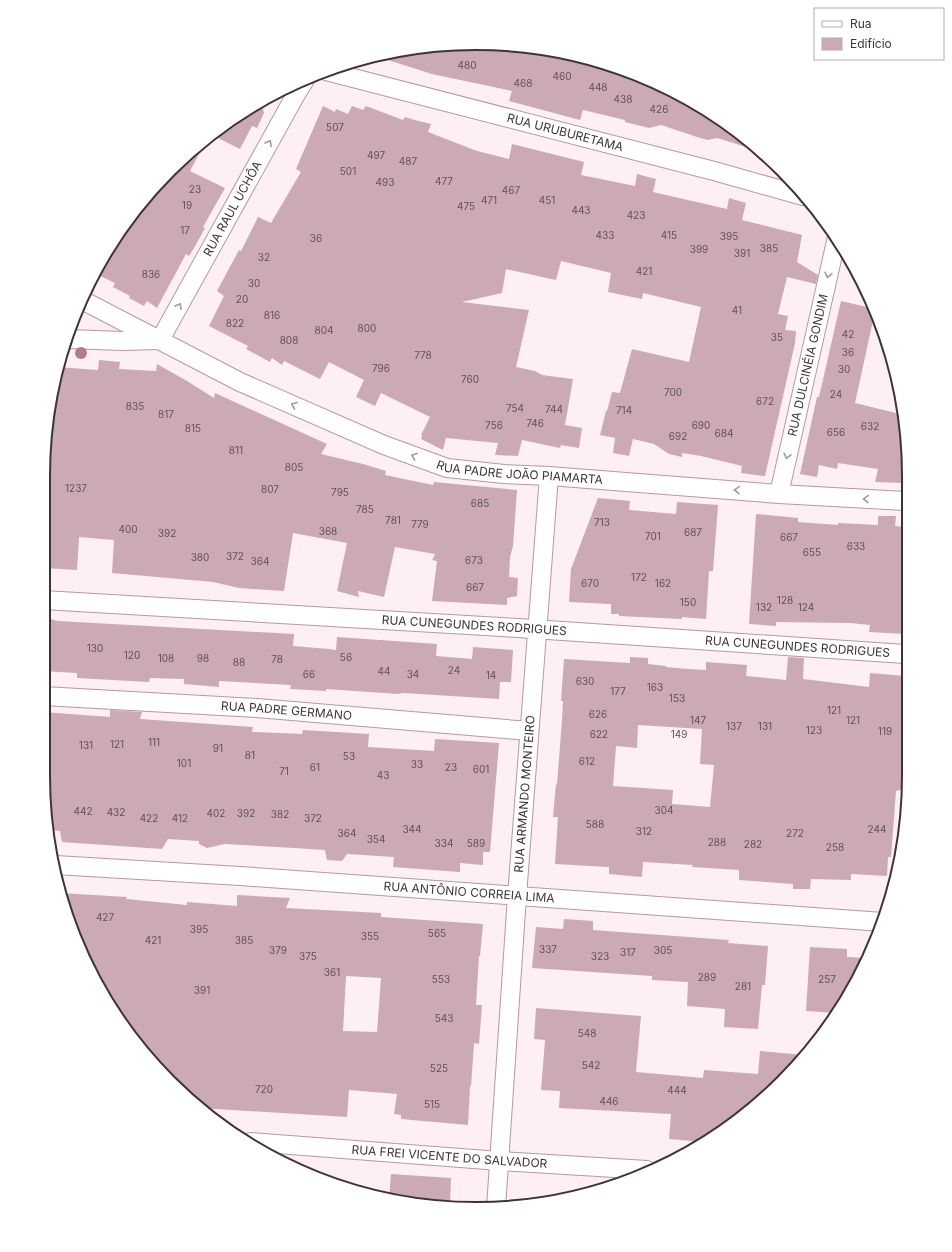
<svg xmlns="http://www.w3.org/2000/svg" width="952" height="1252" font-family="Inter,sans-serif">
	<rect width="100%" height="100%" fill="#fdeff2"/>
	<!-- building -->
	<g fill="#cbaab3" fill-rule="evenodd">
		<polygon points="475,43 560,51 641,76 716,116 759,151 717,138 708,140 697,137 661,125 649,128 625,122 625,120 583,110 580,120 509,101 512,91 432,74 375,56 391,51"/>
		<polygon points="266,100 262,106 264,113 257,128 252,126 240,149 212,135 235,116"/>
		<polygon points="323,106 335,112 336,109 348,114 352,106 363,110 366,106 403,120 405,117 411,119 431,124 428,132 477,151 509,159 512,144 584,162 581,175 635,186 637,174 656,179 653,192 727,209 729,198 746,203 742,220 802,235 797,262 818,275 816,284 787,277 778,314 788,316 785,330 796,331 795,343 765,476 741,473 742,466 701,456 682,453 682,457 669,454 654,444 633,439 629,456 613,453 615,438 600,435 606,411 607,411 612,392 620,393 632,349 689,362 701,307 643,293 642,299 608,292 611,273 561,261 556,280 506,269 502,293 462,302 529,310 516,367 535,371 542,375 573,379 565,425 582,428 579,448 561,445 560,448 522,440 518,456 495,455 498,443 446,438 443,450 421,439 422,435 421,435 430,417 381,393 375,406 356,397 364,380 329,362 320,379 284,361 282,365 272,358 270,362 246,349 248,346 209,326 224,296 217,291 239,250 241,251 258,217 271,223 301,172 296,169"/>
		<polygon points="207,139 190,171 225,188 203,227 205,228 194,248 189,256 186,254 157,308 147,301 144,306 129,298 130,296 113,287 115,283 94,273 132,213 170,170"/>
		<polygon points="841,301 871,308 870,315 874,316 855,403 904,415 905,420 905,483 875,482 878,469 838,463 837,469 819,465 817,477 800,474 817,397 819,397"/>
		<polygon points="99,360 120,362 119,369 156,371 157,364 187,381 214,398 215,393 327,444 321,454 363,464 386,471 385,475 433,485 434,482 517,490 513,546 510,557 509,577 518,578 517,596 507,598 507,605 432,601 437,561 432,560 435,554 395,547 384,597 358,591 359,597 337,591 347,543 293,533 284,591 239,588 213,582 112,573 114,540 79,537 77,570 44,568 44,448 57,367 98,370"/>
		<polygon points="598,498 630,501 629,510 676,514 677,502 718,505 713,571 709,571 706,619 682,617 682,619 619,616 619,614 611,614 611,604 569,602 571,569"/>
		<polygon points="756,514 798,518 798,522 838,525 838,523 878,525 878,516 896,516 895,526 905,527 905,634 869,632 870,625 850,623 776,622 776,626 749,624"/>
		<polygon points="43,617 58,621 294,634 293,646 329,649 336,650 337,637 437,644 436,656 472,659 473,647 513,650 511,682 500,682 499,699 403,693 398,694 326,689 326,691 290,689 291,685 219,681 219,687 184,684 184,679 150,678 149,682 77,678 77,673 43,671"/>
		<path d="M630,657L648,658V664L666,666V667L688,669L706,670V662L747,665L746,676L786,680L788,657L804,658L803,679L869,687L870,673L905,676V768H904L903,789L896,791L891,857H888L887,876L851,874V880L811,879L810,889H793V884L739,880V870L692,867L693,865L643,862L642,877L609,874V867L555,864L558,817H553L556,784L557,785L562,720L563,701H561L564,659L630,663ZM638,725L702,729L700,764L714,765L710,807L672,804L673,790L613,786L616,746L637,748Z"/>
		<polygon points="110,710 142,712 140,719 253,727 252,732 302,734 303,730 369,734 368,747 434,751 435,739 499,743 490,852 483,852 483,865 460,863 460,872 393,867 394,857 347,854 342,861 327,860 325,850 295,848 225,844 207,848 199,844 199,841 168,839 162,849 62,842 60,831 50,830 43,776 43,712 110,717"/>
		<path d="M60,893L127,897L126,899L187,905V902L237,906V895L290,898L286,908L381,913V917L483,924L480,956H479L476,1005H482L479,1044L474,1043L471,1086H470L468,1125L401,1119V1115L394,1114L397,1094L349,1090L347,1117L200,1108L190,1101L133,1040L101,993ZM346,976L381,978L377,1032L343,1031Z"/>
		<polygon points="564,919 593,921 593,930 729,940 728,943 768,946 765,985 762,985 758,1029 724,1027 725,1009 687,1006 688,982 652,980 652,976 532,968 536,927 563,929"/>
		<polygon points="810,947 847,949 847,957 865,958 838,1013 806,1011"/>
		<polygon points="536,1008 641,1016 636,1072 703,1078 704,1070 758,1074 760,1051 804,1055 782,1082 717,1136 704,1142 669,1139 671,1114 559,1108 560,1091 541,1090 545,1040 534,1039"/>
		<polygon points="391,1174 451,1178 450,1204 389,1200"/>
	</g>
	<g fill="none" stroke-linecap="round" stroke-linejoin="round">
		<defs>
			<g id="minor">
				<path id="s1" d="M326,71L714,171L803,196"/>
				<path id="s2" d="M82,300L240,382L384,445L447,468L504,474L549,476L779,494L905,501"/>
				<path id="s3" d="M67,339L123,341L160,340L295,96L306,78"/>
				<path id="s4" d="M779,494L837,237"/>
				<path id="s5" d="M43,600L518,628L905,654"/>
				<path id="s6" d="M43,696L257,708L529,731"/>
				<path id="s7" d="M55,865L240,876L883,922"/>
				<path id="s8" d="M251,1142L500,1161L647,1170"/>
				<path id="s9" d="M496,1208L517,896L549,476"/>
			</g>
		</defs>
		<!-- minor casing -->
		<use href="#minor" stroke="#b898a0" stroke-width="20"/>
		<!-- minor -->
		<use href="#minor" stroke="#fff" stroke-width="18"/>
	</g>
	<!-- trees -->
	<circle fill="#b17c90" cx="81" cy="353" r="6"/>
	<!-- one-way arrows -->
	<defs><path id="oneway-chevron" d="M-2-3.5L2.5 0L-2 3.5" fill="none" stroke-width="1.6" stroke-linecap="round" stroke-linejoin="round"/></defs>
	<g stroke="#a0999a">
		<use href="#oneway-chevron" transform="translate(269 143) rotate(-61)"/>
		<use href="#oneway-chevron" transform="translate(828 275) rotate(103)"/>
		<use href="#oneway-chevron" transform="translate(179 306) rotate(-61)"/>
		<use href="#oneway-chevron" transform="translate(294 405) rotate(-157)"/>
		<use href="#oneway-chevron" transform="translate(414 456) rotate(-160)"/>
		<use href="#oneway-chevron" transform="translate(787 456) rotate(103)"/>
		<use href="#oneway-chevron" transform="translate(737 490) rotate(-176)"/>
		<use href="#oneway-chevron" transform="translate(866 499) rotate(-177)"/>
	</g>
	<g text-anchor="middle" stroke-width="3.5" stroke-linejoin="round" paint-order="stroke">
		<!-- number labels -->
		<g font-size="10" fill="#635155">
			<text x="467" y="69">480</text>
			<text x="562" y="80">460</text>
			<text x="523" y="87">468</text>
			<text x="598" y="91">448</text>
			<text x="623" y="103">438</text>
			<text x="659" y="113">426</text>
			<text x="335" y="131">507</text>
			<text x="376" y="159">497</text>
			<text x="408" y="165">487</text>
			<text x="348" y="175">501</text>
			<text x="444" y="185">477</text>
			<text x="385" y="186">493</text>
			<text x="195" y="193">23</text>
			<text x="511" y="194">467</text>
			<text x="489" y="204">471</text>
			<text x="547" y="204">451</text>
			<text x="187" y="209">19</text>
			<text x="466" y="210">475</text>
			<text x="581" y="214">443</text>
			<text x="636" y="219">423</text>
			<text x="185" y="234">17</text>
			<text x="605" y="239">433</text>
			<text x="669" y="239">415</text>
			<text x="729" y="240">395</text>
			<text x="316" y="242">36</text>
			<text x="769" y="252">385</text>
			<text x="699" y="253">399</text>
			<text x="742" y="257">391</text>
			<text x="264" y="261">32</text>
			<text x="644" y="275">421</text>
			<text x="151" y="278">836</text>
			<text x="254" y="287">30</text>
			<text x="242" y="303">20</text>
			<text x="737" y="314">41</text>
			<text x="272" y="319">816</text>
			<text x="235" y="327">822</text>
			<text x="367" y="332">800</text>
			<text x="324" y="334">804</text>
			<text x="848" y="338">42</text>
			<text x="777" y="341">35</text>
			<text x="289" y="344">808</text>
			<text x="848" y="356">36</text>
			<text x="423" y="359">778</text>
			<text x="381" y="372">796</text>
			<text x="844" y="373">30</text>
			<text x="470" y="383">760</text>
			<text x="673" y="396">700</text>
			<text x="836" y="398">24</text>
			<text x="765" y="405">672</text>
			<text x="135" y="410">835</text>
			<text x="515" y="412">754</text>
			<text x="554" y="413">744</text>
			<text x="624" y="414">714</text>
			<text x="166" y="418">817</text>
			<text x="535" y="427">746</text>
			<text x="494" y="429">756</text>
			<text x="701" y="429">690</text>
			<text x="870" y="430">632</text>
			<text x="193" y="432">815</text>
			<text x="836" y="436">656</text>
			<text x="724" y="437">684</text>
			<text x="678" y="440">692</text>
			<text x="236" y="454">811</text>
			<text x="294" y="471">805</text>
			<text x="76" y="492">1237</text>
			<text x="270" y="493">807</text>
			<text x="340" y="496">795</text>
			<text x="480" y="507">685</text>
			<text x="365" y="513">785</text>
			<text x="393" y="524">781</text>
			<text x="602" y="526">713</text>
			<text x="420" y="528">779</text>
			<text x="128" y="533">400</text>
			<text x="328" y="535">368</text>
			<text x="693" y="536">687</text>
			<text x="167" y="537">392</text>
			<text x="653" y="540">701</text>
			<text x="789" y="541">667</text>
			<text x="856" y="550">633</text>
			<text x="812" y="556">655</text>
			<text x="235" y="560">372</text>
			<text x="200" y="561">380</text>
			<text x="474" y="564">673</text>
			<text x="260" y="565">364</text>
			<text x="639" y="581">172</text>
			<text x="590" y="587">670</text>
			<text x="663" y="587">162</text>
			<text x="475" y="591">667</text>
			<text x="785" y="604">128</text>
			<text x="688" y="606">150</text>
			<text x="764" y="611">132</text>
			<text x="806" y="611">124</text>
			<text x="95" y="652">130</text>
			<text x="132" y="659">120</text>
			<text x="346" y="661">56</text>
			<text x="166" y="662">108</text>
			<text x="203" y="662">98</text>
			<text x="277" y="663">78</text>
			<text x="239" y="666">88</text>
			<text x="454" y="674">24</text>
			<text x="384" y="675">44</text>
			<text x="309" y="678">66</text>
			<text x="413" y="678">34</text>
			<text x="491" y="679">14</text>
			<text x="585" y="685">630</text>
			<text x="655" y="691">163</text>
			<text x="618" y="695">177</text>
			<text x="677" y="702">153</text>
			<text x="834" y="714">121</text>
			<text x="598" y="718">626</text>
			<text x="698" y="724">147</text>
			<text x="853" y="724">121</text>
			<text x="734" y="730">137</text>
			<text x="765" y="730">131</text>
			<text x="814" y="734">123</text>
			<text x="885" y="735">119</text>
			<text x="599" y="738">622</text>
			<text x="679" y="738">149</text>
			<text x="154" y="746">111</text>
			<text x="117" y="748">121</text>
			<text x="86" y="749">131</text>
			<text x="218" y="752">91</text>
			<text x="250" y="759">81</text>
			<text x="349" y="760">53</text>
			<text x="587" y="765">612</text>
			<text x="184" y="767">101</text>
			<text x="417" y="768">33</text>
			<text x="315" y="771">61</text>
			<text x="451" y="771">23</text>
			<text x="481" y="773">601</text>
			<text x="284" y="775">71</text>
			<text x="383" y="779">43</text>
			<text x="664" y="814">304</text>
			<text x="83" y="815">442</text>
			<text x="116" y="816">432</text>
			<text x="216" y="817">402</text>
			<text x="246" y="817">392</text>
			<text x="280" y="818">382</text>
			<text x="149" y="822">422</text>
			<text x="180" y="822">412</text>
			<text x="313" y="822">372</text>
			<text x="595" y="828">588</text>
			<text x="412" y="833">344</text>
			<text x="877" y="833">244</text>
			<text x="644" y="835">312</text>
			<text x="347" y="837">364</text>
			<text x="795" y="837">272</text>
			<text x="376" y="843">354</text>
			<text x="717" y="846">288</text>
			<text x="444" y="847">334</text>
			<text x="476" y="847">589</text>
			<text x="753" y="848">282</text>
			<text x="835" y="851">258</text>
			<text x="105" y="921">427</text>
			<text x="199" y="933">395</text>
			<text x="437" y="937">565</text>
			<text x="370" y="940">355</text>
			<text x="153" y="944">421</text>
			<text x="244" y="944">385</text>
			<text x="548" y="953">337</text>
			<text x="278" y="954">379</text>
			<text x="663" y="954">305</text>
			<text x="628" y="956">317</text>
			<text x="308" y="960">375</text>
			<text x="600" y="960">323</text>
			<text x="332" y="976">361</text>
			<text x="707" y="981">289</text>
			<text x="441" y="983">553</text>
			<text x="827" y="983">257</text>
			<text x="743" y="990">281</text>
			<text x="202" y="994">391</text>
			<text x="444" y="1022">543</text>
			<text x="587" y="1037">548</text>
			<text x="591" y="1069">542</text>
			<text x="439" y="1072">525</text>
			<text x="264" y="1093">720</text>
			<text x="677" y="1094">444</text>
			<text x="609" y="1105">446</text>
			<text x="432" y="1108">515</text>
		</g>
		<!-- street labels -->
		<g font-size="12" fill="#403336" stroke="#fff">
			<text dy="4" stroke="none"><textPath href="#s1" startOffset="247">RUA URUBURETAMA</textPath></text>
			<text dy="4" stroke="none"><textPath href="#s3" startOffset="243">RUA RAUL UCHÔA</textPath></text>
			<text dy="4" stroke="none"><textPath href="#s4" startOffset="132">RUA DULCINÉIA GONDIM</textPath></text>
			<text dy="4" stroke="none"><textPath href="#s2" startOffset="475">RUA PADRE JOÃO PIAMARTA</textPath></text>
			<text dy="4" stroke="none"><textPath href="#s5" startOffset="432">RUA CUNEGUNDES RODRIGUES</textPath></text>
			<text dy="4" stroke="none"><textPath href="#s5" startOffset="756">RUA CUNEGUNDES RODRIGUES</textPath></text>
			<text dy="4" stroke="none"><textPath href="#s6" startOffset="244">RUA PADRE GERMANO</textPath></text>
			<text dy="4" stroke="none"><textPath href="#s9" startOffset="415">RUA ARMANDO MONTEIRO</textPath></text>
			<text dy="4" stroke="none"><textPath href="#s7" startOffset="415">RUA ANTÔNIO CORREIA LIMA</textPath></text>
			<text dy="4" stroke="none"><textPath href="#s8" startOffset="199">RUA FREI VICENTE DO SALVADOR</textPath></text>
		</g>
	</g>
	<!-- crop -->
	<path d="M0 0H952V1252H0ZM476 50H476A426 426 0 0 1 902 476V776A426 426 0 0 1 476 1202H476A426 426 0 0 1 50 776V476A426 426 0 0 1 476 50Z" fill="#fff" fill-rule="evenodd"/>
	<path fill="none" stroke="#403336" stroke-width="2" d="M476 50H476A426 426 0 0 1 902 476V776A426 426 0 0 1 476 1202H476A426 426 0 0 1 50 776V476A426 426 0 0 1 476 50Z"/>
	<!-- legend -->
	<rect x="814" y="8" width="130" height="52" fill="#ffffff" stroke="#b3adaf"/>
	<rect x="822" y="21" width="20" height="6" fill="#ffffff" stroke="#b3adaf"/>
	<text x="850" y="28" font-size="12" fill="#403336">Rua</text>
	<rect x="822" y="38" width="20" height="12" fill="#cbaab3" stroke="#b3adaf"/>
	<text x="850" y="48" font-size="12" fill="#403336">Edifício</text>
</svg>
